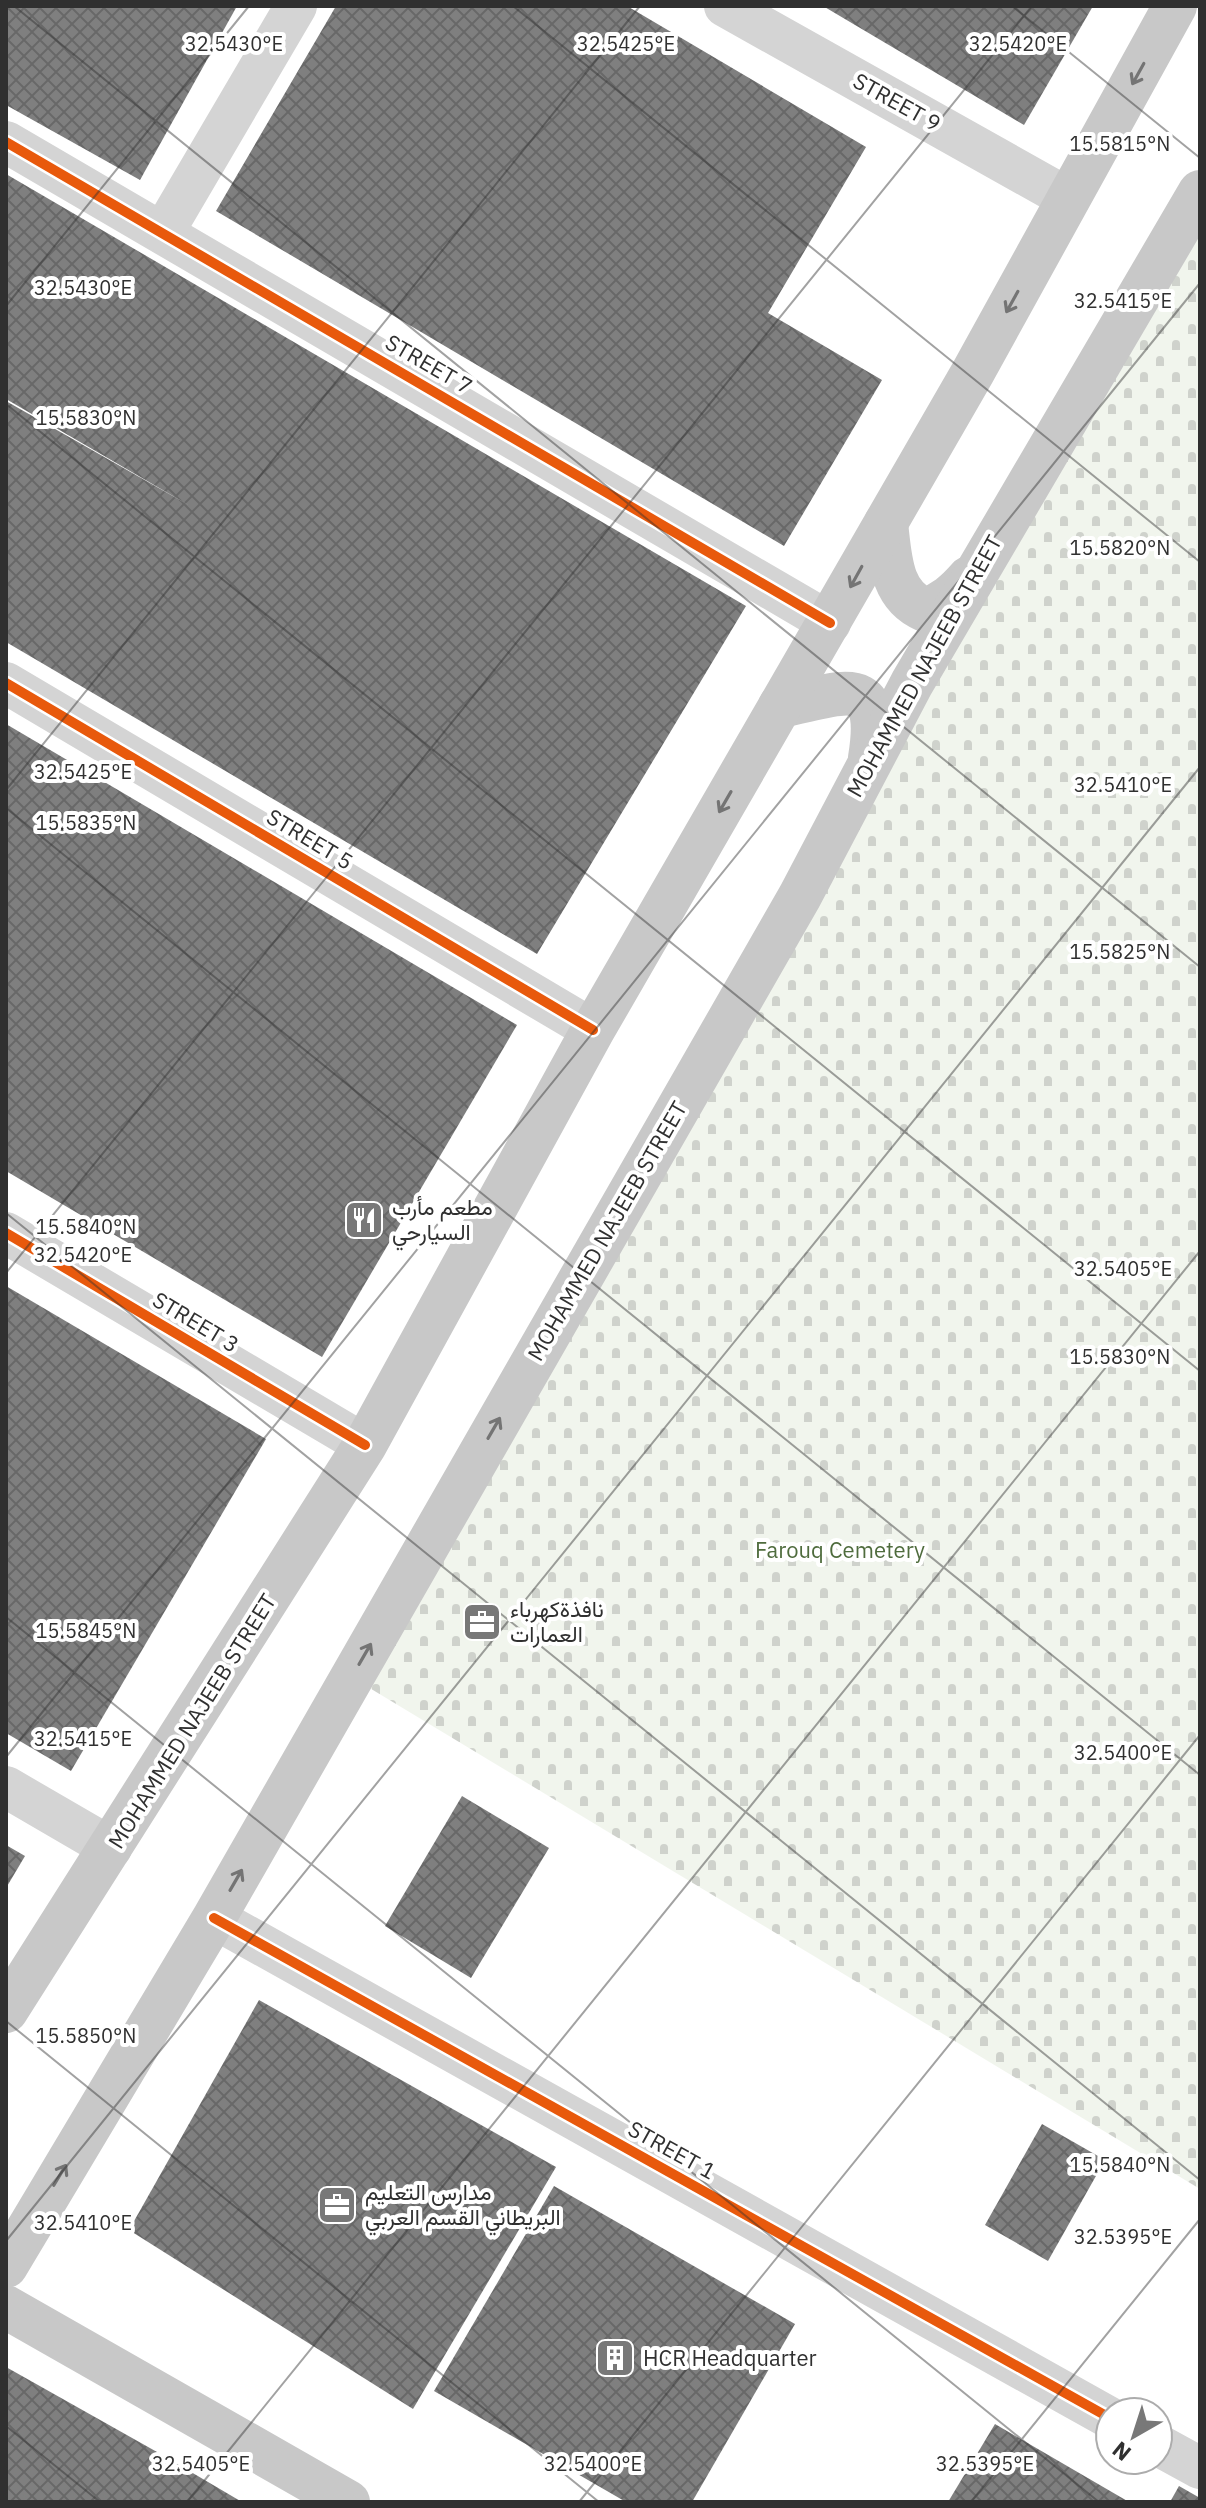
<svg xmlns="http://www.w3.org/2000/svg" width="1206" height="2508" font-family="'IBM Plex Sans',Vazirmatn,sans-serif">
	<defs>
		<pattern id="cemetery-stones" width="16" height="16" patternUnits="userSpaceOnUse" patternTransform="scale(2)"><rect width="16" height="16" fill="#f1f5ed"/><path d="M2 7V4a2 2 0 0 1 4 0v3zM10 15v-3a2 2 0 0 1 4 0v3z" fill="#cfd2cc"/></pattern>
		<pattern id="building-cross-hatch" width="8" height="8" patternUnits="userSpaceOnUse" patternTransform="scale(2)"><rect width="8" height="8" fill="#7f7f7f"/><path d="M0 0l8 8M0 8l8-8" fill="none" stroke="#686868"/></pattern>
	</defs>
	<rect width="100%" height="100%" fill="#fff"/>
	<!-- cemetery -->
	<polygon fill="url(#cemetery-stones)" points="1200,198 1200,2189 353,1678"/>
	<!-- building -->
	<g fill="url(#building-cross-hatch)">
		<polygon points="6,6 237,6 140,180 6,105"/>
		<polygon points="336,6 627,6 866,147 768,313 882,380 784,546 216,211"/>
		<polygon points="823,6 1093,6 1024,125"/>
		<polygon points="6,174 746,606 537,954 6,642 6,401 192,507 6,399"/>
		<polygon points="6,724 517,1025 322,1357 6,1171"/>
		<polygon points="6,1286 266,1439 71,1771 6,1733"/>
		<polygon points="462,1796 549,1848 471,1978 385,1926"/>
		<polygon points="6,1845 25,1856 6,1888"/>
		<polygon points="259,2000 556,2167 413,2409 129,2230"/>
		<polygon points="1042,2124 1105,2160 1048,2261 985,2225"/>
		<polygon points="554,2186 795,2324 692,2502 626,2502 434,2391"/>
		<polygon points="6,2367 157,2452 242,2502 6,2502"/>
		<polygon points="995,2424 1129,2502 948,2502"/>
		<polygon points="1179,2486 1200,2498 1200,2502 1170,2502"/>
	</g>
	<g fill="none" stroke-linecap="round" stroke-linejoin="round">
		<!-- minor -->
		<g stroke="#d4d4d4" stroke-width="42">
			<polyline points="725,6 1069,199"/>
			<polyline points="6,142 830,623"/>
			<polyline points="164,231 296,6"/>
			<polyline points="6,683 593,1030"/>
			<polyline points="6,1233 365,1445"/>
			<polyline points="6,1787 111,1848"/>
			<polyline points="214,1918 1110,2418"/>
			<polyline points="1158,2445 1200,2468"/>
		</g>
		<!-- major -->
		<g stroke="#c8c8c8" stroke-width="44">
			<path d="M886,523C890,557 890,595 925,610C944,603 956,593 969,578"/>
			<path d="M780,706C843,694 884,670 870,758"/>
			<polyline points="6,2011 365,1445 593,1030 973,372 1175,6"/>
			<polyline points="6,2266 214,1918 800,896 912,683 1200,192"/>
			<polyline points="6,2307 348,2502"/>
		</g>
		<defs>
			<g id="cycleway">
				<polyline points="6,142 830,623"/>
				<polyline points="6,683 593,1030"/>
				<polyline points="6,1233 365,1445"/>
				<polyline points="214,1918 1110,2418"/>
			</g>
		</defs>
		<!-- cycleway casing -->
		<use href="#cycleway" stroke="#fff" stroke-width="15"/>
		<!-- cycleway -->
		<use href="#cycleway" stroke="#e8590c" stroke-width="10"/>
	</g>
	<!-- one-way arrows -->
	<defs><path id="oneway-shaft" d="M-6 0H5M1.5-3L5.5 0L1.5 3" fill="none" stroke-width="1.6" stroke-linecap="round" stroke-linejoin="round" transform="scale(2)"/></defs>
	<g stroke="#747474">
		<use href="#oneway-shaft" transform="translate(1138 74) rotate(119)"/>
		<use href="#oneway-shaft" transform="translate(1012 302) rotate(119)"/>
		<use href="#oneway-shaft" transform="translate(856 577) rotate(119)"/>
		<use href="#oneway-shaft" transform="translate(725 802) rotate(120)"/>
		<use href="#oneway-shaft" transform="translate(494 1428) rotate(-60)"/>
		<use href="#oneway-shaft" transform="translate(365 1654) rotate(-60)"/>
		<use href="#oneway-shaft" transform="translate(236 1880) rotate(-60)"/>
		<use href="#oneway-shaft" transform="translate(60 2175) rotate(-59)"/>
	</g>
	<!-- ticks -->
	<path fill="none" stroke="#303030" stroke-width="2" stroke-opacity="0.45" d="M14,6L1200,967M513,6L1200,562M1012,6L1200,158M6,306L249,6M6,404L1200,1371M6,790L640,6M6,808L1200,1775M6,1213L1200,2180M6,1273L1032,6M6,1617L1099,2502M6,1757L1200,283M6,2021L599,2502M6,2241L1200,767M6,2426L100,2502M187,2502L1200,1251M579,2502L1200,1735M971,2502L1200,2219"/>
	<!-- icons -->
	<defs>
		<symbol id="restaurant-square" viewBox="-11 -11 22 22"><rect x="-9" y="-9" width="18" height="18" rx="4" fill="#787878" stroke="#fff"/><path d="M-5-6h1v4h1v-4h1v4h1v-4h1v5L-1.5 .5V6h-2V.5L-5-1ZM5-6V6H3V1.5H1.5Q1.5-4 5-6Z" fill="#fff"/></symbol>
		<symbol id="office-square" viewBox="-11 -11 22 22"><rect x="-9" y="-9" width="18" height="18" rx="4" fill="#787878" stroke="#fff"/><path d="M-6-3h4V-5.5h4V-3h4V5H-6ZM-1-4.5V-3h2v-1.5ZM-6 0V1H6V0Z" fill="#fff"/></symbol>
		<symbol id="building-square" viewBox="-11 -11 22 22"><rect x="-9" y="-9" width="18" height="18" rx="4" fill="#787878" stroke="#fff"/><path d="M-4-6H4V6H1V3H-1V6H-4ZM-2.5-4.3h1.7v1.8h-1.7ZM.8-4.3h1.7v1.8H.8ZM-2.5-1h1.7V.8h-1.7ZM.8-1h1.7V.8H.8Z" fill="#fff"/></symbol>
	</defs>
	<g fill-rule="evenodd">
		<use href="#restaurant-square" x="342" y="1198" width="44" height="44"/>
		<use href="#office-square" x="460" y="1600" width="44" height="44"/>
		<use href="#office-square" x="315" y="2183" width="44" height="44"/>
		<use href="#building-square" x="593" y="2336" width="44" height="44"/>
	</g>
	<g text-anchor="middle" stroke-width="8" stroke-linejoin="round" paint-order="stroke">
		<!-- street labels -->
		<g font-size="22" fill="#303030" stroke="#fff">
			<text transform="translate(897 102) rotate(29)" y="8">STREET 9</text>
			<text transform="translate(429 364) rotate(30)" y="8">STREET 7</text>
			<text transform="translate(924 666) rotate(-61)" y="8">MOHAMMED NAJEEB STREET</text>
			<text transform="translate(310 839) rotate(31)" y="8">STREET 5</text>
			<text transform="translate(607 1231) rotate(-60)" y="8">MOHAMMED NAJEEB STREET</text>
			<text transform="translate(196 1322) rotate(31)" y="8">STREET 3</text>
			<text transform="translate(192 1721) rotate(-58)" y="8">MOHAMMED NAJEEB STREET</text>
			<text transform="translate(672 2150) rotate(29)" y="8">STREET 1</text>
		</g>
		<!-- poi labels -->
		<g font-size="22" fill="#303030" stroke="#fff" text-anchor="start">
			<text x="392" y="1215">مطعم مأرب<tspan x="392" dy="25">السيارحي</tspan></text>
			<text x="510" y="1617">نافذةكهرباء<tspan x="510" dy="25">العمارات</tspan></text>
			<text x="365" y="2200">مدارس التعليم<tspan x="365" dy="25">البريطاني القسم العربي</tspan></text>
			<text x="643" y="2366">HCR Headquarter</text>
		</g>
		<!-- park labels -->
		<g font-size="22" fill="#4f6c3d" stroke="#fff">
			<text x="840" y="1558">Farouq Cemetery</text>
		</g>
	</g>
	<g font-size="20" text-anchor="middle" fill="#303030" stroke="#fff" stroke-width="8" stroke-linejoin="round" paint-order="stroke">
		<text x="234" y="51">32.5430°E</text>
		<text x="626" y="51">32.5425°E</text>
		<text x="1018" y="51">32.5420°E</text>
		<text x="1120" y="151">15.5815°N</text>
		<text x="83" y="295">32.5430°E</text>
		<text x="1123" y="308">32.5415°E</text>
		<text x="86" y="425">15.5830°N</text>
		<text x="1120" y="555">15.5820°N</text>
		<text x="83" y="779">32.5425°E</text>
		<text x="1123" y="792">32.5410°E</text>
		<text x="86" y="830">15.5835°N</text>
		<text x="1120" y="959">15.5825°N</text>
		<text x="86" y="1234">15.5840°N</text>
		<text x="83" y="1262">32.5420°E</text>
		<text x="1123" y="1276">32.5405°E</text>
		<text x="1120" y="1364">15.5830°N</text>
		<text x="86" y="1638">15.5845°N</text>
		<text x="83" y="1746">32.5415°E</text>
		<text x="1123" y="1760">32.5400°E</text>
		<text x="86" y="2043">15.5850°N</text>
		<text x="1120" y="2172">15.5840°N</text>
		<text x="83" y="2230">32.5410°E</text>
		<text x="1123" y="2244">32.5395°E</text>
		<text x="201" y="2471">32.5405°E</text>
		<text x="593" y="2471">32.5400°E</text>
		<text x="985" y="2471">32.5395°E</text>
	</g>
	<!-- border -->
	<rect width="1206" height="2508" fill="none" stroke="#303030" stroke-width="16"/>
	<!-- north arrow -->
	<g transform="translate(1134 2436) rotate(219)"><circle r="38" fill="#ffffff" stroke="#acacac" stroke-width="2"/>
	<path d="M0-6L14 30L0 20L-14 30Z" fill="#787878"/>
	<text y="-12" font-size="22" font-weight="bold" text-anchor="middle" fill="#303030">N</text>
	</g>
</svg>
